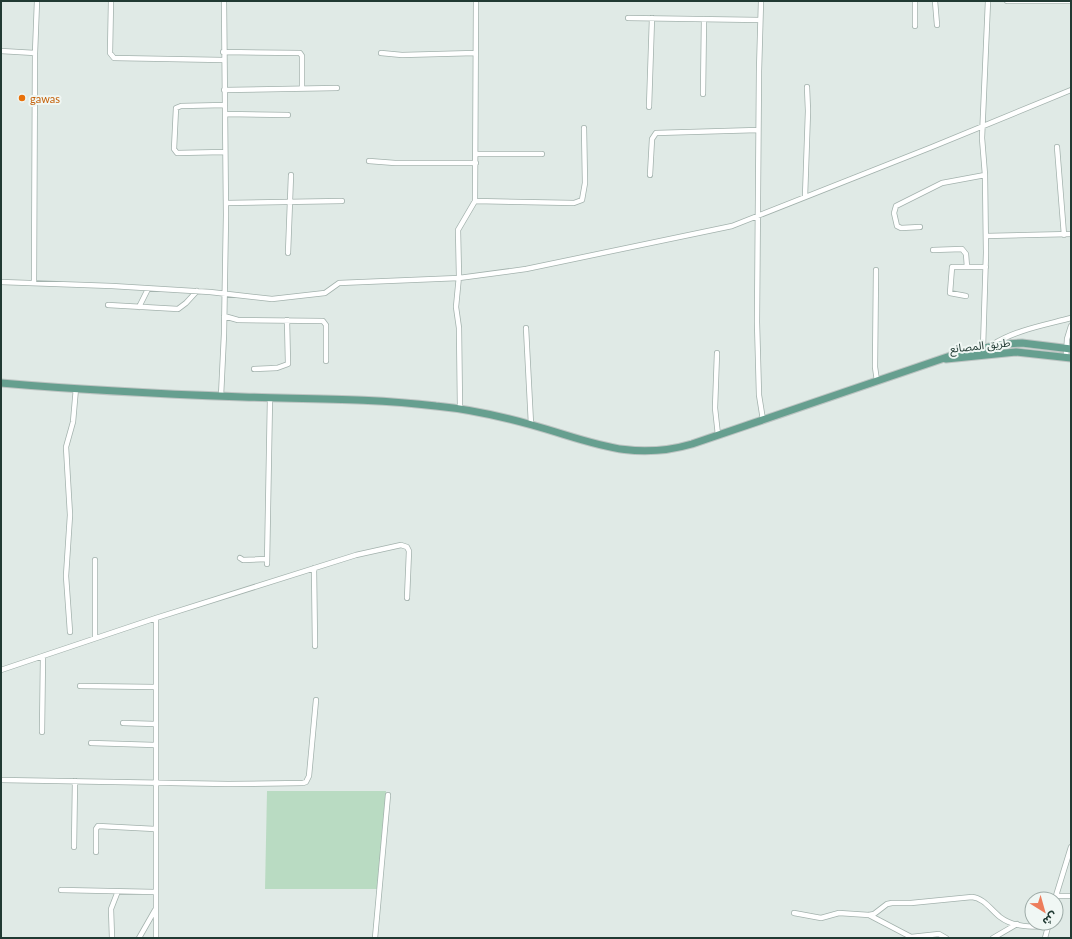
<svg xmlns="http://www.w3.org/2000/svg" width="1072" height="939" font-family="Lato,'Noto Sans Arabic',sans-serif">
  <rect width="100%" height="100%" fill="#e0eae6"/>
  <path fill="#b9dbc2" d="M267,791h119l-7,98h-114z"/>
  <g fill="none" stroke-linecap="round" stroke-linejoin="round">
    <g stroke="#a3b2ad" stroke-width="6">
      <path id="street" d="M111,1l-1,52 4,5 109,2
        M761,1l-2,70 -2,251 2,73 4,25
        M935,1l2,24
        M1007,1h64
        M628,18l132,2
        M915,26v-25
        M1,51l34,2
        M223,52l77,1 2,3v32
        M381,53l21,2 73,-2
        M224,90l113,-2
        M703,94l1,-75
        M649,107l3,-89
        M225,114l63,1
        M1057,147l7,88
        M224,152l-47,1 -3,-4 2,-41 5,-2 44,-1
        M476,154h66
        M369,161l26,2h81
        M650,175l2,-36 4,-6 102,-3
        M805,197l3,-86 -1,-24
        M475,201l99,2 8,-3 3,-17 -1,-55
        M226,203l116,-2
        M920,227l-19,1 -4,-2 -3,-13 2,-7 46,-23 43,-8
        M986,236l85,-2
        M933,250l29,-1 4,5 1,13h19
        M288,253l3,-78
        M876,270l-1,97 2,14
        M1,282l111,4 98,6 62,7 53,-6 14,-10 120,-5 67,-9 206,-43 200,-79 139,-57
        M34,283l1,-230 2,-52
        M966,296l-16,-3 2,-26h15
        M108,305l70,4 8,-6 11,-12
        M139,307l9,-18
        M224,316l14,4 85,1 3,4v36
        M526,328l5,96
        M992,345c23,-15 53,-20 79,-27
        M983,348l3,-95 -1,-78 -3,-37 6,-137
        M717,353l-2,55 3,27
        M1066,357l1,-18 4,-13
        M254,369l23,-1 11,-4 -1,-44
        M221,396l3,-62 2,-119 -2,-214
        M460,408l-1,-80 -3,-21 3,-31 -1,-46 17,-29 1,-200
        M240,558l3,2 24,-1
        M95,560v78
        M267,564l3,-166
        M314,568l1,78
        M70,632l-4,-56 4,-61 -4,-68 7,-25 3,-34
        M1,670l155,-52 200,-63 45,-10 6,2 2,4 -2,47
        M80,686l75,1
        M123,723l32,1
        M42,732l1,-76
        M91,743l64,2
        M1,780l227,4 75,-1 3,-1 3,-6 7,-76
        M74,847l1,-66
        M96,852v-23l2,-3 57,3
        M61,890l94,2
        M1056,896h15
        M1055,899l16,-52
        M794,913l27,5 18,-5 30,2 5,-1 13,-10 5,-1h19l61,-6c12,1 19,13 28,20 13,10 33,11 49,8
        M869,915l42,22 28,-3 7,4
        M112,938l-1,-29 7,-18
        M139,938l16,-28
        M156,938v-320
        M375,938l13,-143
        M993,938l24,-14
        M1045,938l4,-15"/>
    </g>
    <g stroke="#bcc4c2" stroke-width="9">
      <path id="primary" d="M946,359l70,-7 55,6
        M1,383c80,7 161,11 242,14 64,2 128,1 193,9 32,3 64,10 96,19 58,16 98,37 160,19l267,-91 46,-9 17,-1 49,6"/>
    </g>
    <use href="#street" stroke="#fff" stroke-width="4.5"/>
    <use href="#primary" stroke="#669f8f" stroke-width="7"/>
  </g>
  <circle fill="#e8710a" stroke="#f0f7f4" stroke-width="1.5" cx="22" cy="98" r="4"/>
  <g text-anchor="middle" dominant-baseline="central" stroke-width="4" stroke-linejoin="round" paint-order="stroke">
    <g font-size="11" fill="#c56008" stroke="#f0f7f4" text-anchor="start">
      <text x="30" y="98">gawas</text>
    </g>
    <g font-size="11" fill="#213a33" stroke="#f0f7f4">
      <text transform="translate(980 345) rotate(-6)">طريق المصانع</text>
    </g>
  </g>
  <rect width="1072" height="939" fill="none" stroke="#213a33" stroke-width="4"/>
  <g transform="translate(1044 911) rotate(143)"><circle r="19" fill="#f0f7f4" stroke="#9daba7"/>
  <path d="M0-3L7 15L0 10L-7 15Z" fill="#ed7d5b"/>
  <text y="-6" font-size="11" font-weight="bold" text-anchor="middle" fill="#213a33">ش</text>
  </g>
</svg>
